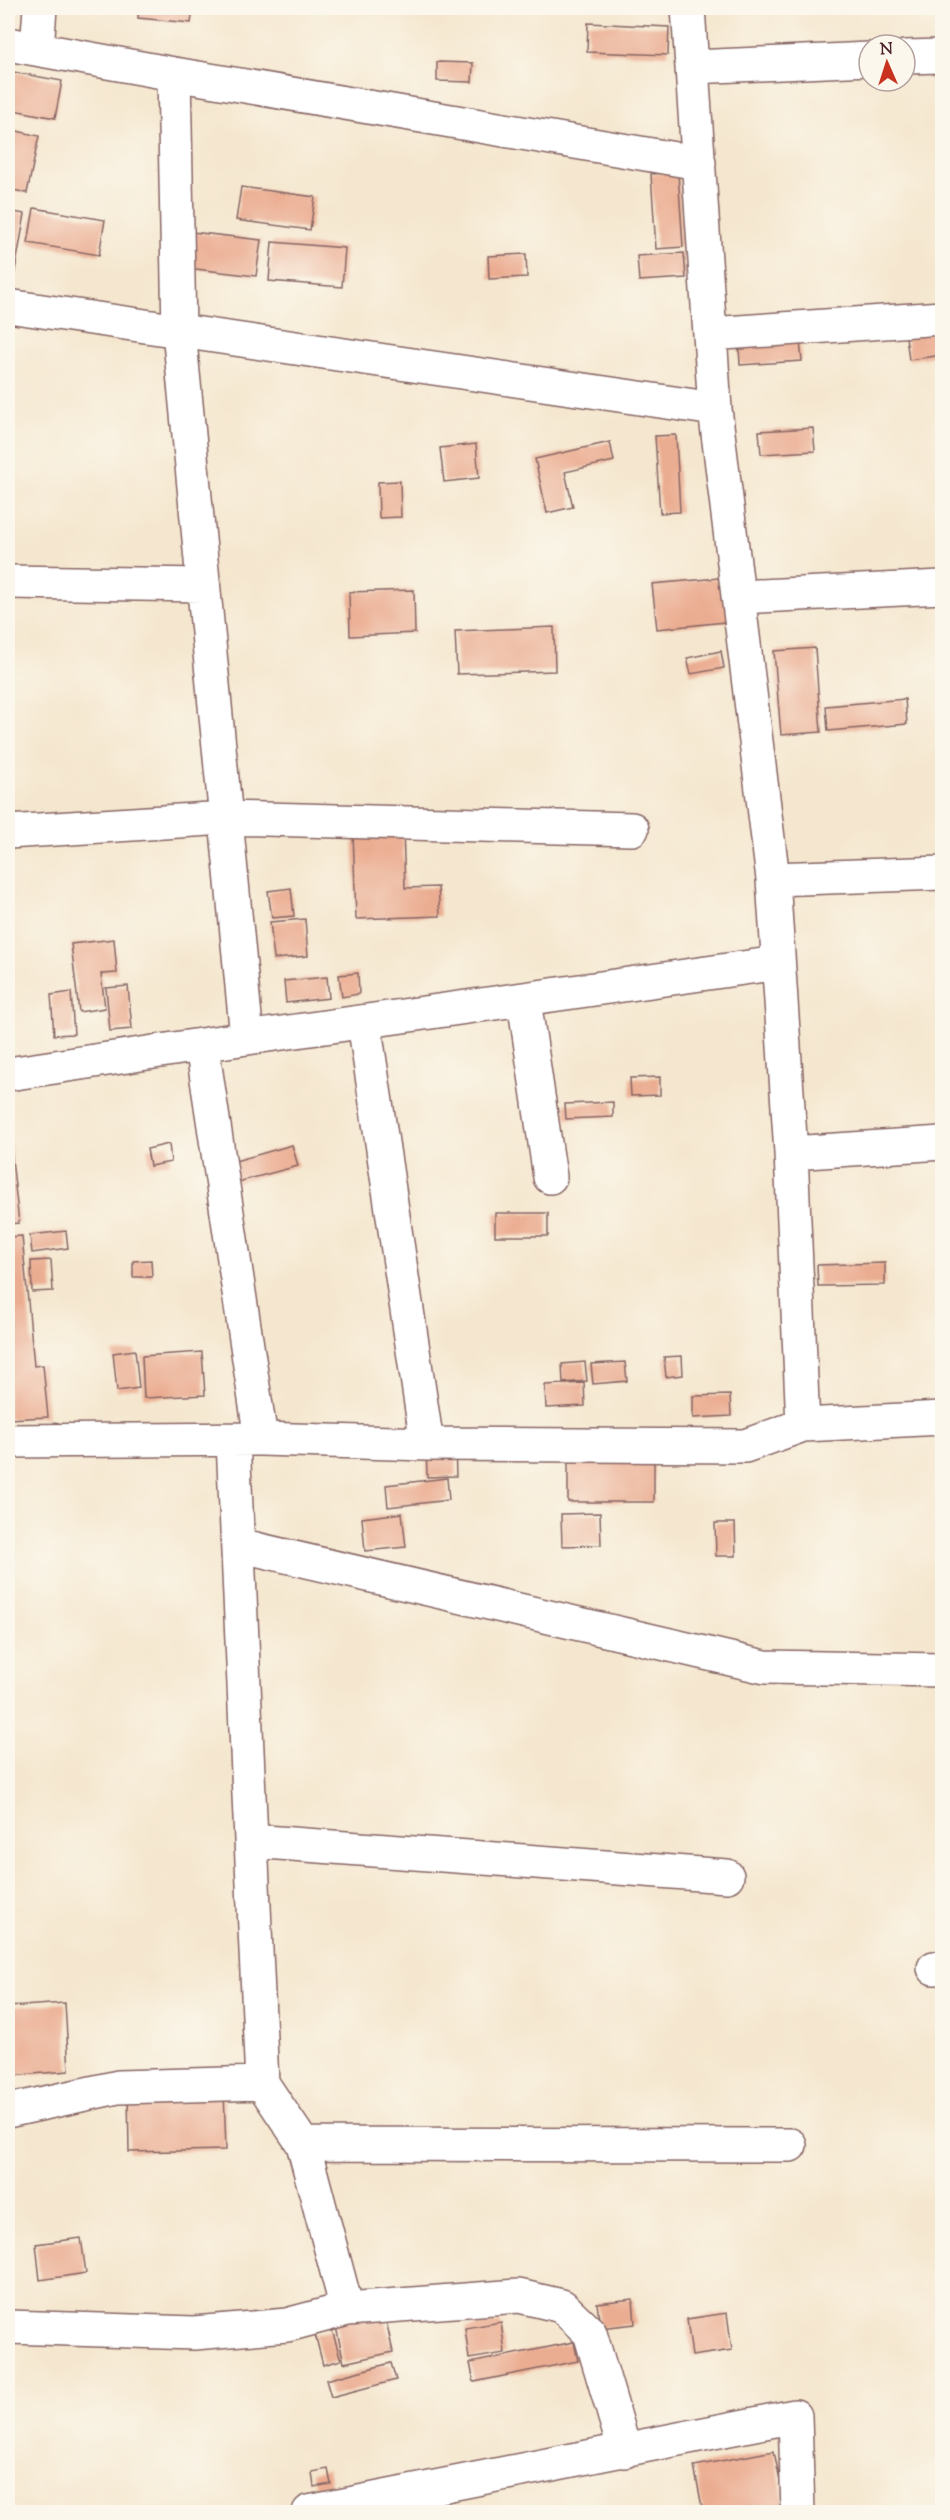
<svg xmlns="http://www.w3.org/2000/svg" width="950" height="2520" font-family="'Sorts Mill Goudy',serif">
  <rect width="100%" height="100%" fill="#fbf7ec"/>
  <filter id="ink" filterUnits="userSpaceOnUse"><feTurbulence type="fractalNoise" baseFrequency=".0167" numOctaves="2"/><feDisplacementMap in="SourceGraphic" scale="12" xChannelSelector="R" yChannelSelector="G"/><feConvolveMatrix kernelMatrix="1 2 1 2 8 2 1 2 1" color-interpolation-filters="sRGB"/></filter>
  <filter id="wash" filterUnits="userSpaceOnUse"><feTurbulence type="fractalNoise" baseFrequency=".008" numOctaves="4" result="noise"/><feDisplacementMap in="SourceGraphic" scale="24" xChannelSelector="R" yChannelSelector="G"/><feGaussianBlur stdDeviation="1.35" result="paint"/><feColorMatrix in="noise" values="0 0 0 0 0 0 0 0 0 0 0 0 0 0 0 0 0 1.4 0 .05"/><feComposite in="paint" operator="in"/></filter>
  <g filter="url(#wash)">
    <rect width="100%" height="100%" fill="#f5e7cf"/>
    <g id="blocks">
      <path fill="#ebad92" d="M139,8h54l-2,15 -53,-5z
        M338,8h56v6l-56,-4z
        M588,23l81,4 -1,28 -81,-3z
        M437,62l36,1 -1,19 -35,-1z
        M8,71l54,10 -7,37 -47,-9z
        M8,129l31,7 -12,57 -19,-4z
        M678,172l5,75 -27,2 -5,-75z
        M241,187l74,10 -5,33 -74,-10z
        M34,208l71,12 -6,35 -71,-12z
        M8,211l17,3 -12,68 -5,-1z
        M183,231l78,9 -5,36 -78,-9z
        M272,242l73,6 -3,39 -73,-6z
        M684,253l2,25 -47,3 -2,-25z
        M526,254l1,23 -38,2 -1,-23z
        M942,332v23l-33,5 -3,-23z
        M800,341l2,20 -62,4 -1,-19z
        M813,428l2,23 -54,3 -2,-23z
        M676,435l4,77 -20,1 -5,-77z
        M610,442l4,19 -49,11 8,35 -26,6 -12,-54z
        M476,444l3,34 -35,4 -4,-34z
        M400,481l1,36 -22,1 -1,-36z
        M730,577l5,44 -78,8 -5,-45z
        M414,590l1,43 -65,3 -1,-44z
        M554,627l1,44 -98,3 -2,-43z
        M815,648l6,84 -40,3 -7,-84z
        M721,651l3,17 -33,6 -4,-16z
        M905,699l2,25 -79,7 -2,-25z
        M403,829l2,59 33,-1 2,29 -84,3 -3,-88z
        M291,888l3,28 -22,2 -4,-27z
        M305,919l3,37 -34,3 -4,-37z
        M114,939l3,34 -16,1 4,34 -26,4 -8,-68z
        M358,973l1,21 -17,3 -3,-22z
        M327,977l2,21 -43,5 -2,-22z
        M128,986l4,43 -22,2 -4,-43z
        M71,992l3,42 -20,1 -3,-40z
        M660,1077v18l-29,1 -1,-18z
        M613,1102v15l-47,2 -1,-15z
        M8,1122l11,101 -11,1z
        M169,1144l2,18 -21,4 -3,-17z
        M292,1145l6,21 -64,17 -6,-20z
        M495,1213h53v23h-53z
        M66,1231l2,17 -36,5 -2,-18z
        M22,1236l12,130 9,-1 5,52 -40,2v-182z
        M51,1260l2,31 -21,1 -1,-31z
        M151,1260l1,17h-19v-16z
        M885,1263v22l-67,1 -1,-21z
        M135,1350l4,38 -22,3 -4,-38z
        M202,1352l3,43 -61,3 -2,-42z
        M682,1356l1,19 -17,2 -2,-20z
        M585,1362l2,19 -24,2 -1,-19z
        M625,1362l2,19 -34,3 -2,-20z
        M584,1383l1,23 -39,2 -1,-23z
        M730,1395l1,21 -38,2v-22z
        M455,1445l1,31 -29,1 -1,-31z
        M568,1455l86,1v46h-86z
        M447,1478l2,22 -61,7 -2,-22z
        M402,1513l4,34 -41,4 -3,-33z
        M600,1513l1,32 -39,1 -1,-32z
        M715,1523h20l1,33h-20z
        M65,2003l4,68 -61,5v-69z
        M224,2091l2,59 -97,2 -1,-59z
        M81,2238l5,35 -46,7 -4,-36z
        M633,2299l2,25 -35,4 -3,-25z
        M384,2311l9,41 -49,11 -9,-41z
        M727,2313l5,37 -40,6 -5,-37z
        M501,2322l4,31 -36,6 -4,-31z
        M332,2330l9,30 -18,5 -8,-31z
        M574,2342l4,19 -104,21 -4,-19z
        M391,2363l5,17 -65,17 -5,-17z
        M774,2451l12,61h-83l-9,-46z
        M328,2469l3,15 -17,3 -2,-15z"/>
    </g>
  </g>
  <g filter="url(#ink)">
    <use href="#blocks" fill-opacity="0" stroke="#866564" stroke-width="1.5"/>
    <g fill="none" stroke-linecap="round" stroke-linejoin="round">
      <g stroke="#866564" stroke-width="36">
        <path id="street" d="M688,8l27,401 58,470 18,274 12,272
          M8,44l166,30 525,89
          M37,49l3,-41
          M905,57l37,-1
          M692,67l177,-8
          M174,74l5,257 68,707
          M8,306l707,103
          M710,334l232,-16
          M8,582l195,3
          M738,597l204,-10
          M8,832l217,-14 407,11
          M773,879l169,-6
          M524,1000l26,177
          M364,1022l63,422
          M202,1046l59,393
          M8,1074l239,-36 531,-75
          M791,1153l151,-10
          M8,1441l253,-2 166,5 318,2 58,-21 139,-7
          M233,1441l29,642
          M238,1545l527,122 177,3
          M251,1841l476,35
          M934,1968h8
          M8,2111l110,-24 144,-4 41,61 44,165
          M303,2144l487,1
          M8,2327l186,6 93,-8 60,-16 172,-13 43,10 28,27 35,118
          M309,2512l486,-96 3,96"/>
      </g>
      <use href="#street" stroke="#fff" stroke-width="33"/>
    </g>
  </g>
  <rect width="950" height="2520" fill="none" stroke="#fbf7ec" stroke-width="30"/>
  <g transform="translate(887 63) rotate(357)"><circle r="28" fill="#fbf7ec" stroke="#b4a19f" stroke-width="1.5"/>
  <path d="M0-4.5L10 22L0 15L-10 22Z" fill="#c8321e"/>
  <text y="-9" font-size="16" font-weight="bold" text-anchor="middle" fill="#4a1f2b">N</text>
  </g>
</svg>
